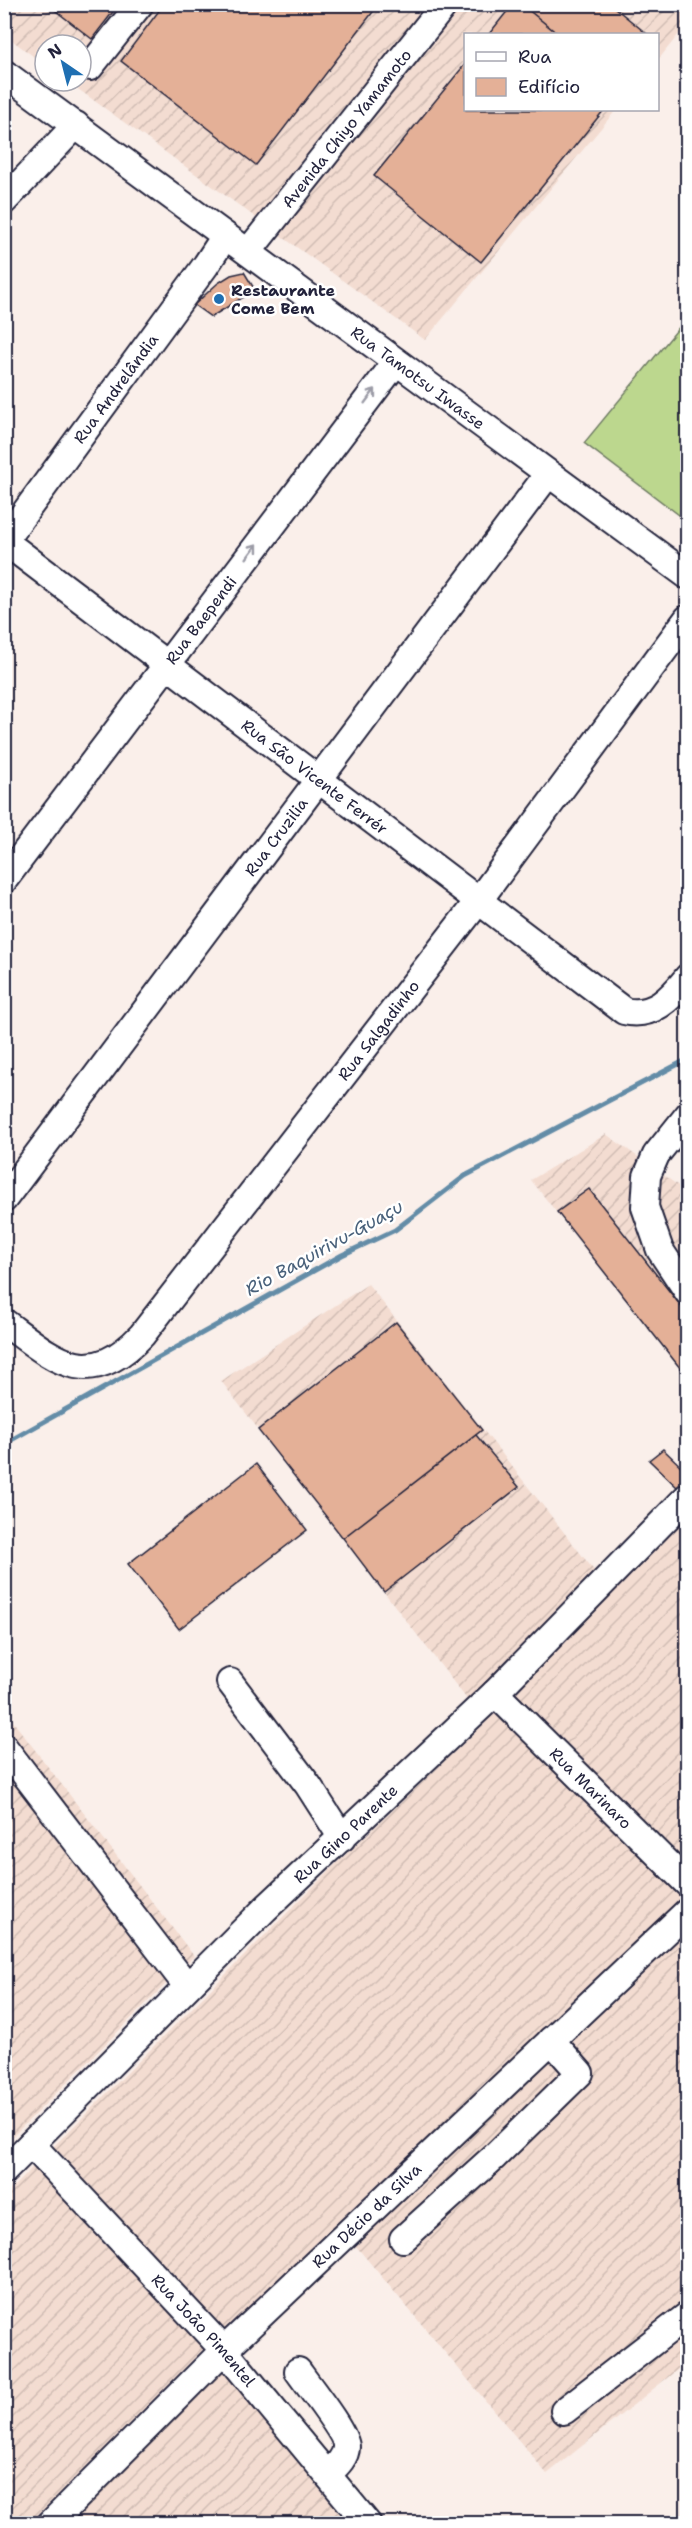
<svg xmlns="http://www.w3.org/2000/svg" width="692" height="2528" font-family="'Shantell Sans',sans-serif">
  <defs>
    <pattern id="industrial-furrows" width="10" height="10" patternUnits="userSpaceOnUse" patternTransform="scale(1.5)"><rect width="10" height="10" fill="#f3dcd1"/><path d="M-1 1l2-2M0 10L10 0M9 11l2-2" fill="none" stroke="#d0bcb4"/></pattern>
  </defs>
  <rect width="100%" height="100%" fill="#faefea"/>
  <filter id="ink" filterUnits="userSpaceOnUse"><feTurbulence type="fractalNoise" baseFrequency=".0167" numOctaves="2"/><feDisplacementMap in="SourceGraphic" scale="12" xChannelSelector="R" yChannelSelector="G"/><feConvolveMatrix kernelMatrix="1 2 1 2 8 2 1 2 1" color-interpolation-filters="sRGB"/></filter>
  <g filter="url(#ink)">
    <path fill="url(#industrial-furrows)" d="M5,4l683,1 -1,19 -29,36v-26h-192v76h150l-191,230 -358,-259h14v-36h-36v20l-40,-30z
      M606,1134l81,58v186l-156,-198z
      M368,1284l228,289 -127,129 -248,-321z
      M687,1511l1,366 -12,12 12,15 -1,458 -140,112 -197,-235 -128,127 127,157 -344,1v-329l335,-335 147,-139z
      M5,1711l189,245 -189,188z"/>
    <path fill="#bcd78e" stroke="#6f7c64" stroke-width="1.5" d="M686,319l2,1 -1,201 -103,-78z"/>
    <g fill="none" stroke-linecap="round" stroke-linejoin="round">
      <path stroke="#638ca7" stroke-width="5" d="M4,1444l338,-189 53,-25 70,-54 223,-117"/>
    </g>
    <path fill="#e4b097" stroke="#22223b" stroke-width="1.5" d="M47,4h72l-27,35z
      M164,4h215l-123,161 -135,-104z
      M513,4h8l37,30h-69z
      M521,4h89l37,30h-89z
      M466,63v47h138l-123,152 -107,-86z
      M244,272l11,18 -44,27 -17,-12 24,-22 13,-8z
      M589,1189l99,126v63l-131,-166z
      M396,1322l86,108 -139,108 -85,-108z
      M476,1435l43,52 -135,105 -41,-54z
      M663,1449l25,24v8l-9,8 -30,-29z
      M256,1464l51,66 -128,99 -51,-65z"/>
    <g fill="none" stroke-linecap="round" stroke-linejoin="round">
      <g stroke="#22223b" stroke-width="30">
        <g id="minor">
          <path d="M90,67l50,-63"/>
          <path id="s1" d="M4,73l684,503"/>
          <path d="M4,201l72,-76"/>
          <path id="s2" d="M248,252l197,-248"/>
          <path id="s3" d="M4,541l620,470c29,7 47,-13 64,-34"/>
          <path id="s4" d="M4,541l202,-276 19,-29"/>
          <path id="s5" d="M4,880l392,-518"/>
          <path d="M688,1115l-32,40 -9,21 -2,31 15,43 28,42"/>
          <path id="s6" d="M4,1199l544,-725"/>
          <path id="s7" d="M4,1322c51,38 84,70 138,13l337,-435 209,-282"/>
          <path d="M230,1682l78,103 34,53"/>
          <path id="s8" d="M495,1693l193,191"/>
          <path d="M4,1747l183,239"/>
          <path id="s9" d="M31,2144l193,206 144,174"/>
          <path id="s10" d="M4,2171l261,-262 230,-216 193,-197"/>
          <path d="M403,2239l92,-83 85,-83 -29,-33"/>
          <path d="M298,2371c9,13 49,63 48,76 0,11 -11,20 -18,27"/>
          <path d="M564,2411l124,-96"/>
          <path id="s11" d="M50,2524l174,-174 464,-439"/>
        </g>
      </g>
      <use href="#minor" stroke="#fff" stroke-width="26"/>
    </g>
    <defs><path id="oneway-shaft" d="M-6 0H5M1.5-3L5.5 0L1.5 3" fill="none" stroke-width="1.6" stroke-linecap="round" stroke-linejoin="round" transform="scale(1.5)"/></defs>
    <g stroke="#9c9ca7">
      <use href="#oneway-shaft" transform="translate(370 396) rotate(-53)"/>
      <use href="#oneway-shaft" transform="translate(252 551) rotate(-53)"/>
    </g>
  </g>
  <circle fill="#1f6fb2" stroke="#fff" stroke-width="2" cx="219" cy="299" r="6"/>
  <g text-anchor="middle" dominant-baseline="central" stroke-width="5" stroke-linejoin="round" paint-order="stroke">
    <g font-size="16" fill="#22223b" stroke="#fff">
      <text stroke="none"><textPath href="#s2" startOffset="158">Avenida Chiyo Yamamoto</textPath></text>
      <text stroke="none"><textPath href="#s1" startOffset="514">Rua Tamotsu Iwasse</textPath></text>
      <text stroke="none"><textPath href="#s4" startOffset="189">Rua Andrelândia</textPath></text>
      <text stroke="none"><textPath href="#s5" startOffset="326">Rua Baependi</textPath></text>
      <text stroke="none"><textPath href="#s3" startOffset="390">Rua São Vicente Ferrér</textPath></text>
      <text stroke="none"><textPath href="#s6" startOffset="453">Rua Cruzilia</textPath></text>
      <text stroke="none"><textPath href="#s7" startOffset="546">Rua Salgadinho</textPath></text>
      <text stroke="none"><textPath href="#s8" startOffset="135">Rua Marinaro</textPath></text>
      <text stroke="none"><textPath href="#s10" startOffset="480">Rua Gino Parente</textPath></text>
      <text stroke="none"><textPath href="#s11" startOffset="442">Rua Décio da Silva</textPath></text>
      <text stroke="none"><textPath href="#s9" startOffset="254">Rua João Pimentel</textPath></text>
    </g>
    <g font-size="16" font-weight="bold" fill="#22223b" stroke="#fff" text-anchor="start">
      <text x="231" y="290">Restaurante<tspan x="231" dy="18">Come Bem</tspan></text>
    </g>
    <g font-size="18" font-style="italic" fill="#48607a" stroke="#fff">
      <text transform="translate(324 1248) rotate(-29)">Rio Baquirivu-Guaçu</text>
    </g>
  </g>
  <rect width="692" height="2528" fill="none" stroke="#fff" stroke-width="24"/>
  <rect x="12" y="12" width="668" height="2504" fill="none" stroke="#22223b" stroke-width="2" filter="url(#ink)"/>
  <rect x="464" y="33" width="195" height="78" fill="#ffffff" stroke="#a7a7b1" stroke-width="1.5"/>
  <rect x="476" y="52" width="30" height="9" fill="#ffffff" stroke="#a7a7b1" stroke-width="1.5"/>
  <text x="518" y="63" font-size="18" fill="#22223b">Rua</text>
  <rect x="476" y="78" width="30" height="18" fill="#e4b097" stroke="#a7a7b1" stroke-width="1.5"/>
  <text x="518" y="93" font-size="18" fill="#22223b">Edifício</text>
  <g transform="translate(63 63) rotate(325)"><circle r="28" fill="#ffffff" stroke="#a7a7b1" stroke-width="1.5"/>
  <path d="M0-4.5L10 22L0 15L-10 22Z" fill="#1f6fb2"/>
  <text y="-9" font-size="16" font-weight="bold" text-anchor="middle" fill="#22223b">N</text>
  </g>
</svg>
